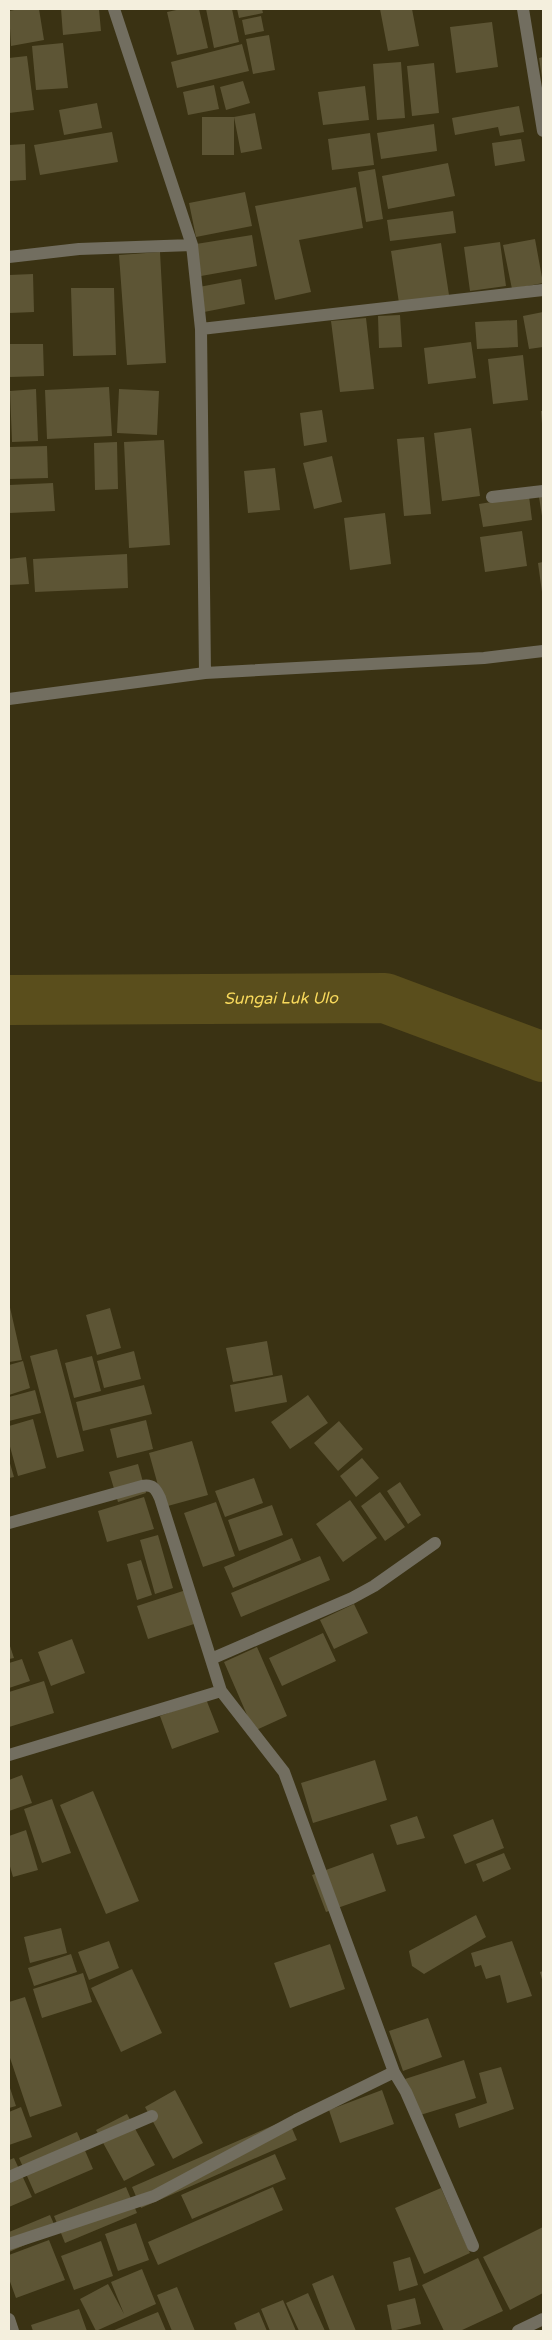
<svg xmlns="http://www.w3.org/2000/svg" width="552" height="2340" font-family="'Varela Round',sans-serif">
  <rect width="100%" height="100%" fill="#3a3213"/>
  <g fill="none" stroke-linecap="round" stroke-linejoin="round">
    <path stroke="#5a4e1c" stroke-width="50" id="s1" d="M9,1000l376,-2 158,59"/>
  </g>
  <path fill="#5d5535" d="M19,9h20l5,31 -33,6 -2,-35z
    M61,9h38l2,22 -38,4z
    M181,9h18l9,39 -31,7 -10,-43z
    M206,9h26l7,33 -25,6z
    M237,9h25l1,4 -24,5z
    M380,9h32l7,37 -31,5z
    M261,16l3,15 -19,4 -3,-15z
    M492,22l6,45 -42,6 -6,-46z
    M269,35l6,35 -22,4 -7,-35z
    M63,43l5,45 -32,2 -4,-44z
    M242,44l7,27 -72,17 -6,-26z
    M27,56l7,54 -25,3v-55z
    M543,57v21h-1l-3,-20z
    M401,62l4,56 -28,2 -4,-56z
    M434,63l5,50 -27,3 -5,-50z
    M243,81l7,22 -24,7 -6,-23z
    M214,85l5,24 -31,6 -5,-23z
    M365,86l4,34 -46,5 -5,-33z
    M97,103l5,25 -38,7 -5,-25z
    M519,106l5,26 -24,4 -2,-9 -43,8 -3,-17z
    M255,113l7,36 -21,4 -7,-36v38h-32v-38h32z
    M434,124l3,27 -56,8 -4,-26z
    M112,132l6,30 -78,13 -6,-30z
    M370,133l4,32 -42,5 -4,-31z
    M521,139l4,22 -30,5 -3,-23z
    M25,144l1,36 -17,1v-36z
    M448,163l7,33 -67,13 -6,-33z
    M375,169l8,50 -17,3 -8,-50z
    M356,187l7,41 -64,12 12,52 -36,8 -20,-94z
    M245,192l7,34 -56,11 -7,-34z
    M453,211l3,22 -66,8 -3,-21z
    M252,235l5,31 -56,10 -5,-32z
    M535,239l8,44 -31,6 -9,-44z
    M500,242l6,44 -36,5 -6,-44z
    M441,243l8,52 -50,8 -8,-52z
    M160,252l6,111 -39,2 -8,-110z
    M33,274l1,38 -25,1v-38z
    M241,279l4,25 -41,8 -5,-25z
    M71,288h43l2,67 -43,1z
    M543,312v35l-14,2 -6,-33z
    M400,315l2,32 -23,1 -1,-32z
    M366,318l8,71 -34,3 -9,-71z
    M517,320l1,27 -41,2 -2,-27z
    M471,342l5,36 -48,6 -4,-36z
    M9,344h34l1,32 -35,1z
    M523,355l5,45 -35,4 -5,-45z
    M109,387l3,49 -65,3 -2,-49z
    M36,389l2,52 -26,1 -2,-51z
    M119,389l40,2 -2,44 -40,-2z
    M322,410l5,32 -23,4 -4,-33z
    M541,411h2v13h-1z
    M471,428l9,68 -38,5 -8,-68z
    M424,437l7,77 -27,2 -7,-77z
    M164,440l6,105 -41,3 -5,-106z
    M117,442l1,47 -23,1 -1,-47z
    M47,446l1,32 -39,1v-32z
    M332,456l10,46 -28,7 -11,-46z
    M275,468l5,42 -32,3 -4,-42z
    M53,483l2,28 -46,2v-28z
    M529,496l3,24 -49,7 -4,-23z
    M543,496v20h-1l-3,-19z
    M385,513l6,51 -41,6 -6,-52z
    M522,531l5,35 -42,6 -5,-35z
    M127,554l1,34 -93,4 -2,-33z
    M26,557l3,27 -20,1v-26z
    M543,562v30h-1l-4,-29z
    M9,1303l13,57 -13,2z
    M110,1308l11,40 -24,7 -11,-40z
    M267,1341l6,34 -40,7 -7,-34z
    M57,1349l27,102 -27,7 -27,-102z
    M134,1351l7,28 -37,9 -7,-27z
    M92,1356l9,35 -27,7 -9,-35z
    M23,1361l7,27 -21,7v-30z
    M282,1375l5,27 -52,10 -5,-27z
    M144,1385l8,29 -69,17 -7,-29z
    M35,1390l6,23 -32,8v-24z
    M308,1395l20,28 -38,26 -19,-27z
    M33,1419l13,49 -28,8 -9,-33v-17z
    M146,1420l7,29 -36,9 -7,-29z
    M339,1421l24,28 -25,22 -24,-28z
    M192,1441l16,54 -44,12 -15,-54z
    M362,1458l17,20 -23,19 -16,-21z
    M9,1460l5,17 -5,1z
    M138,1464l8,29 -28,9 -9,-30z
    M254,1478l9,25 -38,14 -10,-26z
    M400,1482l21,33 -13,9 -21,-33z
    M380,1492l25,35 -20,14 -24,-35z
    M144,1497l10,32 -47,13 -9,-31z
    M350,1500l27,38 -34,24 -27,-38z
    M216,1502l19,54 -32,11 -19,-54z
    M272,1505l11,30 -44,16 -11,-31z
    M158,1535l15,53 -18,6 -15,-54z
    M292,1538l9,22 -68,28 -9,-21z
    M320,1556l10,24 -89,37 -10,-24z
    M141,1560l11,35 -15,5 -10,-36z
    M186,1590l11,33 -49,16 -11,-33z
    M354,1604l14,29 -34,16 -14,-29z
    M323,1633l13,28 -54,25 -13,-28z
    M72,1639l13,34 -34,13 -13,-34z
    M9,1643l5,15 -5,1z
    M257,1647l30,69 -33,15 -30,-69z
    M22,1659l8,22 -21,7v-25z
    M44,1681l10,32 -45,14v-35z
    M206,1699l13,33 -47,17 -12,-33z
    M375,1760l12,40 -74,23 -12,-40z
    M22,1775l10,28 -23,8v-31z
    M93,1791l46,110 -33,13 -46,-109z
    M52,1799l19,54 -29,10 -18,-54z
    M417,1816l8,22 -28,7 -7,-20z
    M493,1819l11,29 -39,16 -12,-29z
    M26,1830l12,40 -25,7 -4,-14v-27z
    M373,1853l13,38 -60,21 -14,-37z
    M504,1853l7,16 -28,13 -7,-18z
    M476,1915l10,22 -62,37 -12,-8 -3,-15z
    M61,1928l6,25 -37,10 -6,-26z
    M109,1941l10,27 -30,12 -11,-28z
    M512,1941l20,55 -25,7 -7,-28 -14,4 -5,-14 -6,2 -4,-14z
    M330,1944l15,45 -55,19 -16,-45z
    M71,1954l6,18 -43,14 -6,-18z
    M132,1969l30,64 -41,19 -30,-64z
    M543,1971v12l-3,-11z
    M83,1973l9,29 -50,16 -9,-29z
    M25,1997l37,109 -32,11 -21,-62v-53z
    M428,2018l14,39 -39,14 -14,-40z
    M464,2060l12,38 -59,18 -12,-37z
    M501,2067l13,42 -55,19 -4,-14 32,-11 -8,-30z
    M9,2085l7,21 -7,2z
    M175,2090l28,53 -30,16 -28,-52z
    M382,2090l12,34 -54,19 -11,-33z
    M21,2107l11,30 -23,8v-33z
    M127,2114l28,51 -31,16 -28,-51z
    M288,2119l9,21 -156,68 -9,-21z
    M77,2132l16,37 -58,25 -16,-36z
    M275,2154l11,25 -94,40 -11,-24z
    M14,2158l18,39 -23,10v-47z
    M126,2187l11,26 -72,30 -11,-27z
    M273,2187l10,23 -125,55 -10,-23z
    M441,2188l29,65 -46,21 -29,-66z
    M50,2215l7,16 -48,21v-20z
    M136,2223l13,37 -31,11 -13,-37z
    M543,2227v66l-33,17 -27,-53z
    M49,2240l16,40 -49,18 -7,-19v-24z
    M101,2241l12,35 -39,14 -13,-34z
    M410,2257l8,28 -19,6 -6,-29z
    M478,2258l25,53 -43,20h-16l-22,-46z
    M142,2269l14,35 -60,27 -16,-32 28,-15 16,30 -13,-32z
    M333,2275l23,56h-26l-18,-47z
    M177,2287l18,44h-23l-15,-36z
    M308,2293l17,38h-26l-13,-28z
    M415,2298l6,26 -29,7 -5,-26z
    M283,2300l13,31h-26l-9,-22z
    M79,2309l8,22h-54l-2,-6z
    M158,2312l8,19h-54z
    M259,2312l8,19h-30l-3,-8z"/>
  <g fill="none" stroke-linecap="round" stroke-linejoin="round">
    <path stroke="#726e60" stroke-width="12" d="M114,9l78,236 9,84 4,344
      M523,9l20,122
      M9,257l70,-8 113,-4
      M201,329l342,-39
      M492,497l51,-6
      M9,699l196,-26 279,-15 59,-7
      M9,1523l133,-37c11,-2 14,3 18,12l61,193 63,81 110,300
      M211,1659l141,-61 22,-12 61,-43
      M9,1755l212,-64
      M9,2177l143,-61
      M9,2244l145,-48 142,-76 98,-48 12,20 67,154
      M9,2319l4,12
      M518,2331l25,-12"/>
  </g>
  <g text-anchor="middle" dominant-baseline="central" stroke-width="5" stroke-linejoin="round" paint-order="stroke">
    <g font-size="16" font-style="italic" fill="#f8d95c" stroke="#302808">
      <text stroke="none"><textPath href="#s1" startOffset="272">Sungai Luk Ulo</textPath></text>
    </g>
  </g>
  <rect width="552" height="2340" fill="none" stroke="#f4efdd" stroke-width="20"/>
</svg>
